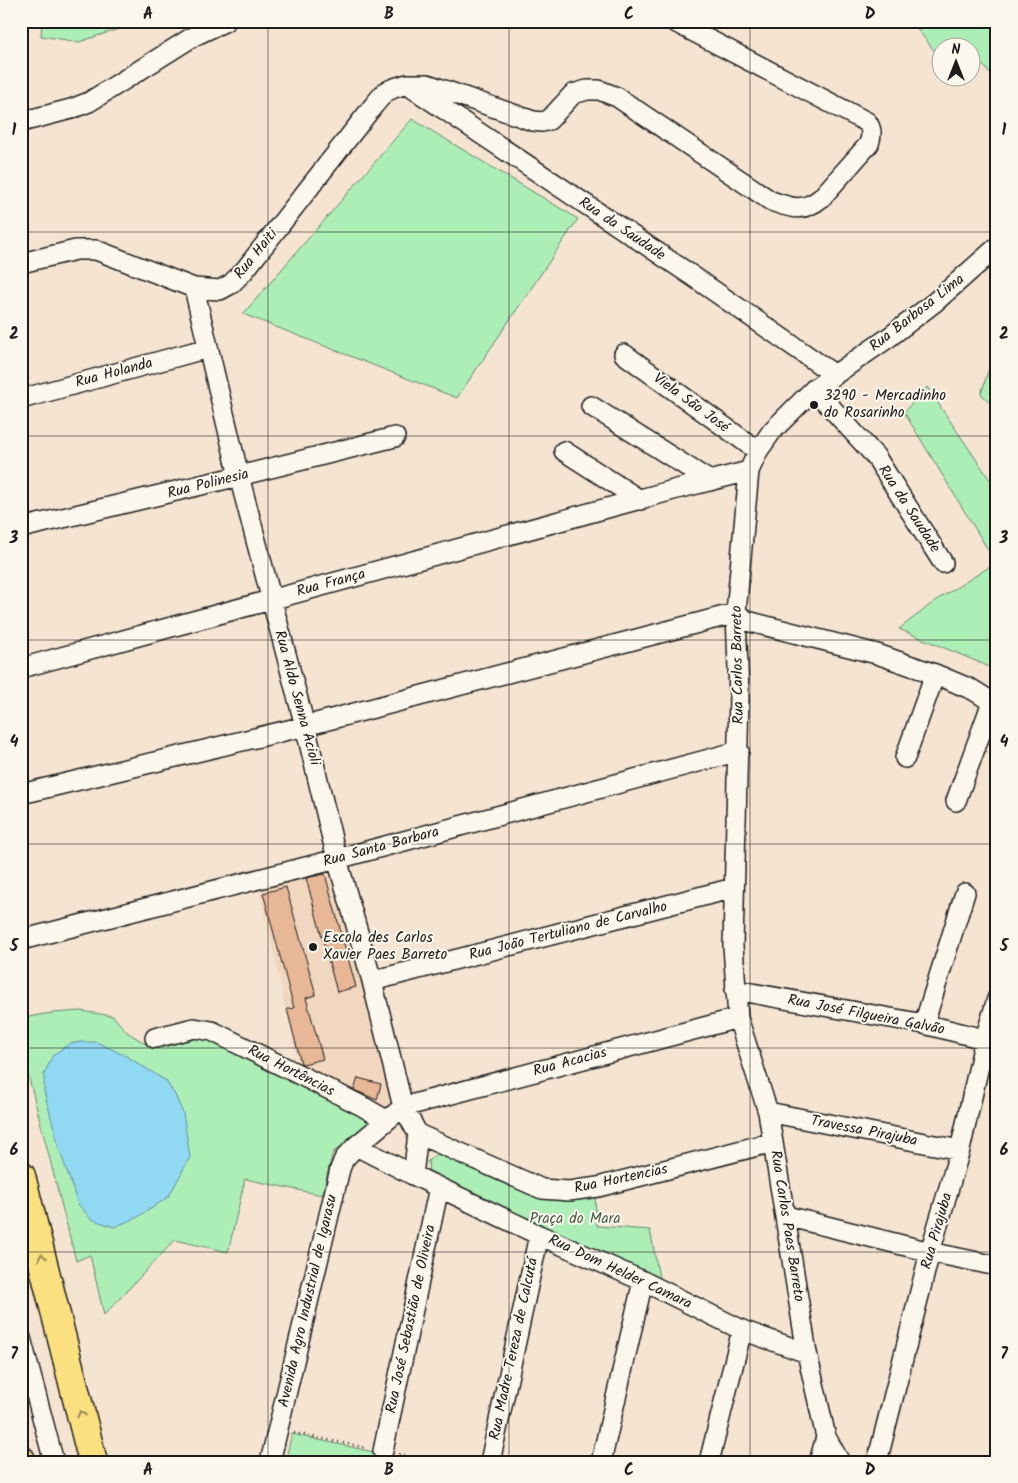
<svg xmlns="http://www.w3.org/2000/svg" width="1018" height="1483" font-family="Kalam,sans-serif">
  <rect width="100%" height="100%" fill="#f5e4d2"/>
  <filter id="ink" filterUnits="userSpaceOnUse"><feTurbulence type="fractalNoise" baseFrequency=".02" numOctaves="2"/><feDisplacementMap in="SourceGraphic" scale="10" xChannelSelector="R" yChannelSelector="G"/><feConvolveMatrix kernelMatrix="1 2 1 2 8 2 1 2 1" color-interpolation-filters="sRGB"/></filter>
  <g filter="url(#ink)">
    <path fill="#f1d6c0" d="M331,863l64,238 -18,10 -78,-44 -41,-182z"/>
    <path fill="#adeeb7" stroke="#64856a" d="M42,21h101l-64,21 -38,-6z
      M911,21h86v53l-3,3 -17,-18 -6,6 -1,-17h-30v10z
      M412,119l166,100 -121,179 -214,-84z
      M997,342v67l-16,-15z
      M927,387l70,103v182l-14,-8 -84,-35 39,-30 58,-36 -92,-151z
      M81,1011l32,5 14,16 22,14 30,-11 17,-1 176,83v10l-39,25 -11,43 -77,-16 -17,73 -53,-12 -71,75 -14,-60 -14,6 -55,-214v-29l31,-5z
      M437,1153l100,45 58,-1 2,29 53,4 10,52 -231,-109 -1,-12z
      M292,1434l127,28h-134z"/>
    <path fill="#91d9f3" stroke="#628d9d" d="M81,1042h15l9,4 23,11 38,24 9,14 8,18 7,44 -16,30 -6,10 -16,11 -16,10 -22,9 -23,-8 -13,-15 -18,-53 -16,-60v-17l9,-19 16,-11z"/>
    <path fill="#e7b797" stroke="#1c1c1c" d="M325,874l31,113 -19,5 -31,-114z
      M286,887l30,108 -10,3 17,61 -20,5 -2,-1 -14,-54 7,-1 -31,-115z
      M358,1078l23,6 -4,16 -23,-10z"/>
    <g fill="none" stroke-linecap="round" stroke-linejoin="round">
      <g stroke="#1c1c1c" stroke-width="22">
        <path id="minor" d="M408,85l283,190 144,100
          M21,122l50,-13 18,-7 105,-66 32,-15
          M21,263l55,-13h20l98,38 26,2 11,-6 13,-13 130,-166 11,-13 9,-4 13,-4h20l106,37 9,1 7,-2 24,-26 14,-4h12l18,7 154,104c20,7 32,12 50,-3l48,-54c3,-9 3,-15 -2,-22l-194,-101
          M194,288l45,188 66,250 32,133 35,122 31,126 15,27 124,55 27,2 29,-4 175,-45
          M624,354l134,97
          M814,389l62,68 67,106
          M21,399l187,-51
          M591,406l119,75
          M564,451l76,49
          M21,528l218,-52 156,-39
          M21,668l656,-179 72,-18
          M905,758l30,-84
          M21,794l284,-68 431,-113 11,8 130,33 58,20 38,16 24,15
          M956,801l36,-99
          M21,940l316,-81 402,-108
          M372,981l362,-93
          M735,990l189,34 72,18
          M924,1024l41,-131
          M155,1038l39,-10 18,3 150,75 24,14
          M768,1112l192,38
          M356,1146l57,29 126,60 104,46 99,49 65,23
          M413,1175l5,-41
          M786,1216l144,36 67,14
          M21,1338l33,124
          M383,1451l56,-264
          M270,1462l70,-293 4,-10 12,-13 47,-39 335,-89
          M490,1462l49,-227
          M601,1462l42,-181
          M709,1462l33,-132
          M819,1462l7,-25
          M840,1462l-14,-25 -19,-84 -39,-241 -30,-94 -5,-72 6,-250 -3,-83 13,-142 9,-20 14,-20 42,-42 74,-51 47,-36 62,-55
          M877,1462l53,-210 30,-102 25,-111 12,-40"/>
      </g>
      <g stroke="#1c1c1c" stroke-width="31">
        <path id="highway" d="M21,1176l72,286
          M21,1460l1,2"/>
      </g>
      <path stroke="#1c1c1c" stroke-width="2.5" stroke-dasharray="1 4" stroke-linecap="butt" d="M294,1433l73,15
        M399,1454l35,8"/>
      <use href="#minor" stroke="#fbf7ec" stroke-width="19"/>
      <use href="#highway" stroke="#fbe080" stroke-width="28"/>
    </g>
    <defs><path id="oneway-chevron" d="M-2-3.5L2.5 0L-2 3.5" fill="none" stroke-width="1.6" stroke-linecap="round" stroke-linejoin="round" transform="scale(1.25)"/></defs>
    <g stroke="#978853">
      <use href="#oneway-chevron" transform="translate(42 1257) rotate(-104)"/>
      <use href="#oneway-chevron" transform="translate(81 1414) rotate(-104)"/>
    </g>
  </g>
  <path fill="none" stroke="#1c1c1c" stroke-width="1" stroke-opacity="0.55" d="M268,21v1441M509,21v1441M750,21v1441M21,232h976M21,436h976M21,640h976M21,844h976M21,1048h976M21,1252h976"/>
  <g fill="#1c1c1c" stroke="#fbf7ec" stroke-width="2">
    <circle cx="814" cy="405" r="5"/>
    <circle cx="313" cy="947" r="5"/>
  </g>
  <g text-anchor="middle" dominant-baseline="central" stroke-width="4" stroke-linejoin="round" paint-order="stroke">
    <g font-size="15" fill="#1c1c1c" stroke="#fbf7ec">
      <text transform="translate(622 229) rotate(34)">Rua da Saudade</text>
      <text transform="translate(256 254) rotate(-51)">Rua Haiti</text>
      <text transform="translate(917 313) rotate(-38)">Rua Barbosa Lima</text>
      <text transform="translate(114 373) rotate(-15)">Rua Holanda</text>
      <text transform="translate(691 403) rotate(36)">Viela São José</text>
      <text transform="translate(208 484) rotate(-14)">Rua Polinesia</text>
      <text transform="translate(909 509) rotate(57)">Rua da Saudade</text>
      <text transform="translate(331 583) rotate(-15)">Rua França</text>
      <text transform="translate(738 665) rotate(-91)">Rua Carlos Barreto</text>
      <text transform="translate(297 698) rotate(75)">Rua Aldo Senna Acioli</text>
      <text transform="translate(381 847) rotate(-15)">Rua Santa Barbara</text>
      <text transform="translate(568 931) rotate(-14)">Rua João Tertuliano de Carvalho</text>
      <text transform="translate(866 1015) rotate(11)">Rua José Filgueira Galvão</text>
      <text transform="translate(570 1062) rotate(-15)">Rua Acacias</text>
      <text transform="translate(291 1071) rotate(27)">Rua Hortências</text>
      <text transform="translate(864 1131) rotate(11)">Travessa Pirajuba</text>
      <text transform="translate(621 1179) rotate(-12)">Rua Hortencias</text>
      <text transform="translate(787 1226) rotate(81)">Rua Carlos Paes Barreto</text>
      <text transform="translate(937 1231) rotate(-74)">Rua Pirajuba</text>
      <text transform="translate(620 1272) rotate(25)">Rua Dom Helder Camara</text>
      <text transform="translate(308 1301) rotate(-77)">Avenida Agro Industrial de Igarasu</text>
      <text transform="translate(411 1319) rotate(-78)">Rua José Sebastião de Oliveira</text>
      <text transform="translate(514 1349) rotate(-78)">Rua Madre Tereza de Calcutá</text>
    </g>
    <g font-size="15" fill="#1c1c1c" stroke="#fbf7ec" text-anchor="start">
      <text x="824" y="396">3290 - Mercadinho<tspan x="824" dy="17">do Rosarinho</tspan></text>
      <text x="323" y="938">Escola des Carlos<tspan x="323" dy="17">Xavier Paes Barreto</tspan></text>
    </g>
    <g font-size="15" fill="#485b4a" stroke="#fbf7ec">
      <text x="575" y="1219">Praça do Mara</text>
    </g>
  </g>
  <rect width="1018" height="1483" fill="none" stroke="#fbf7ec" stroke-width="55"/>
  <g transform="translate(956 62)"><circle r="24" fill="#fbf7ec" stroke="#a29f99"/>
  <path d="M0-4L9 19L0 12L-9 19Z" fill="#1c1c1c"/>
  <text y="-8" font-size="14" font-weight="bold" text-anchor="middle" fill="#1c1c1c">N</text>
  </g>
  <rect x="28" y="28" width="962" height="1428" fill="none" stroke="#1c1c1c" stroke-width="2"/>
  <g font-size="16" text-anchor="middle" font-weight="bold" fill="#1c1c1c">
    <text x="148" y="19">A</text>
    <text x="389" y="19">B</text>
    <text x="629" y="19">C</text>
    <text x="870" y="19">D</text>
    <text x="14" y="135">1</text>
    <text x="1004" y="135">1</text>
    <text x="14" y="339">2</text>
    <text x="1004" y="339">2</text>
    <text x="14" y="543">3</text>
    <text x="1004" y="543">3</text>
    <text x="14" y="747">4</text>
    <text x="1004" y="747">4</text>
    <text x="14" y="951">5</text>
    <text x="1004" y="951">5</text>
    <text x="14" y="1155">6</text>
    <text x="1004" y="1155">6</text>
    <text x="14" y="1359">7</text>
    <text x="1004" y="1359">7</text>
    <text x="148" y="1475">A</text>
    <text x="389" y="1475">B</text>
    <text x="629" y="1475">C</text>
    <text x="870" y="1475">D</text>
  </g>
</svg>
